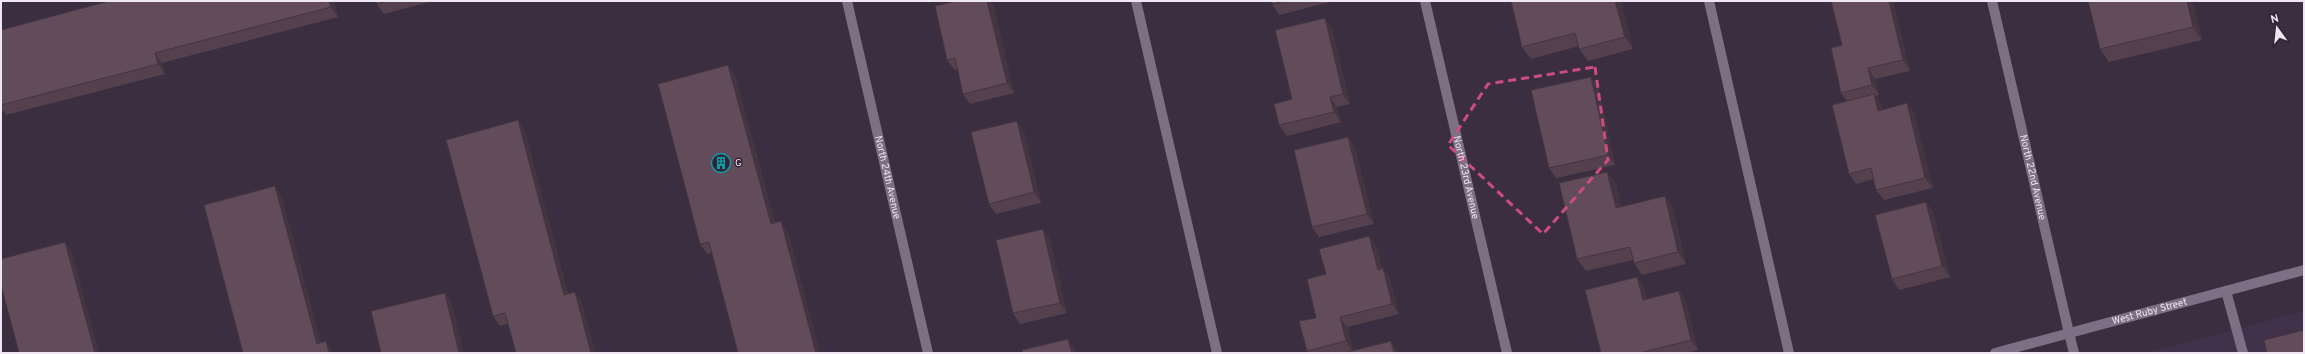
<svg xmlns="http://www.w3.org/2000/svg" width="2305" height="354" font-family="Overpass,sans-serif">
  <rect width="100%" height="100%" fill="#3a2e40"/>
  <path fill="#41314a" d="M2304,311v42h-158z"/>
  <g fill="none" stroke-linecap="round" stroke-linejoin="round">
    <path stroke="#7d6f84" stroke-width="10" d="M1136,1l81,352
      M1709,1l80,352
      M2226,291l17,62"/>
    <g stroke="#7d6f84" stroke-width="10">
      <path id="s1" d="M847,1l81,352"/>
      <path id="s2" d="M1425,1l82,352"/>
      <path id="s3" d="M1992,1l77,332"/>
      <path id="s4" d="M1995,353l309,-83"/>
    </g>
    <path stroke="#7d6f84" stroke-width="10" d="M2069,333l5,20"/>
  </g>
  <path fill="#54414d" d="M334,1l4,16 -176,46 3,11 -159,41 -5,-7v-78z
    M376,1h57l-49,13 -7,-10z
    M1271,1h58l1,1 -51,13 -7,-11z
    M1511,1h110l12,48 -45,12 -9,-12v-3l-48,13 -9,-12z
    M1831,1h62l17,70 -35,8 4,16 -4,1 6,8 1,6 25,-7 7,10 19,75 -49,12 -8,-10 -2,-11 -18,5 -7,-10 -2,-73 -6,-8 1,-48z
    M2192,1l10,39 -93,22 -9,-13z
    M993,4l21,89 -44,11 -7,-10 -5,-25 -3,1 -8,-10z
    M1332,28l18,76 -13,3 4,15 -54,14 -8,-11 13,-26z
    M735,75l40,148 13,9 32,121h-82l-26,-100 -5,1 -7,-10z
    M1591,77l7,10 17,78 -59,13 -7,-10z
    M525,131l43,163 7,-2 7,11 -82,23 -7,-10z
    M1024,131l17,72 -45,11 -7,-10z
    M1355,147l19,77 -55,13 -7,-10z
    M1607,172l9,12 5,22 52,2 13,56 -44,11 -8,-12 -1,-3 -47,11 -9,-12z
    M1926,202l7,10 17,65 -51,13 -7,-11z
    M1050,239l17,74 -47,11 -7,-11z
    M1377,247l5,22 1,-1 7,11 9,35 -52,13 6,24 45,1 1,1h-91l-1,-2 9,-33 10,-44z
    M1637,277l7,10 3,12 32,-8 7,10 12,49 -11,3h-86z"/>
  <path fill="#45353f" d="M329,1h5l4,16 -7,-10z
    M987,1h4l2,3 21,89 -7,-10z
    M1615,1h6l12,48 -8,-12z
    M1889,1h4l17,70 -7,-11z
    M2187,1h5l10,39 -9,-13z
    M1325,18l7,10 18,76 -7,-10z
    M155,53l7,10 3,11 -7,-10z
    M728,65l7,10 43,159 -7,-10z
    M1868,68l7,11 4,16 -7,-10z
    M1591,77l7,10 17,78 -7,-10z
    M1874,94l7,10 4,17 -7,-10z
    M1330,97l7,10 4,15 -7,-10z
    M1907,103l7,10 19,75 -8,-10z
    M518,120l7,11 46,175 -7,-11z
    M1017,121l7,10 17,72 -7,-11z
    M1348,137l7,10 19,77 -7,-10z
    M1607,172l9,12 8,36 -8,-12z
    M275,186l7,10 42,157 -7,-9z
    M1665,196l8,12 13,56 -8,-12z
    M1926,202l7,10 17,65 -8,-11z
    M781,221l7,11 32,121h-4z
    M1043,229l7,10 17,74 -7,-10z
    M1369,236l8,11 8,33 -7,-10z
    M65,242l7,10 27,101h-4z
    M1383,268l7,11 9,35 -7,-10z
    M1637,277l7,10 6,23 -7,-10z
    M1679,291l7,10 12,49 -7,-10z
    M575,292l7,11 14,50h-5z
    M445,293l7,10 12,50h-5z
    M1340,317l7,10 6,25 -7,-11z
    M1068,339l7,10 1,4h-4z
    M326,341l7,11 1,1h-5z
    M1391,341l7,11 1,1h-5z"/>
  <path fill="#624c5a" stroke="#45353f" d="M109,1h220l2,6 -176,46 3,11 -157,41v-75z
    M376,1h12l-11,3z
    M956,1h31l20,82 -44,11 -8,-36 -8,2 -12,-54z
    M1271,1h15l-14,3z
    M1511,1h104l10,36 -46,12 -4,-16 -53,14z
    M1831,1h58l14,59 -35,8 4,17 -31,8 -10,-45 11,-3z
    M2088,1h99l6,26 -93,22z
    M1325,18l18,76 -13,3 4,15 -55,13 -5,-21 18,-5 -17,-69z
    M728,65l43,159 10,-3 35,132h-78l-29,-111 -9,2 -42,-160z
    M1591,77l17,78 -59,13 -18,-78z
    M1874,94l4,17 29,-8 18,75 -49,12 -5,-22 -22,6 -17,-69z
    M518,120l46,175 11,-3 16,61h-75l-11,-40 -12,3 -47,-176z
    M1017,121l17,71 -45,12 -18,-72z
    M1348,137l19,77 -55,13 -18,-77z
    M1607,172l9,36 49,-12 13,56 -44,11 -4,-16 -53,12 -18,-76z
    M275,186l42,158 9,-3 3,12h-86l-39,-148z
    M1926,202l16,64 -50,13 -17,-64z
    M1043,229l17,74 -47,10 -17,-73z
    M1369,236l9,34 5,-2 9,36 -52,13 6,24 -39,10 -8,-30 17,-3 -9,-39 19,-5 -7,-25z
    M65,242l30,111h-76l-18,-68v-26z
    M1637,277l6,23 36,-9 12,49 -52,13h-38l-16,-63z
    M445,293l14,60h-78l-10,-42z
    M2304,330v23h-37l-3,-13z
    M1068,339l4,14h-50v-3z
    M1391,341l3,12h-50z"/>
  <path fill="none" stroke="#cd4c81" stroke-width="3" stroke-dasharray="8 5" stroke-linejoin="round" d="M1595,67l13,93 -65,74 -95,-89 40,-61z"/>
  <defs>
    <g id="building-ring" transform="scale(1)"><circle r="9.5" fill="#302436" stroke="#0f9aa8" stroke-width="1.5"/><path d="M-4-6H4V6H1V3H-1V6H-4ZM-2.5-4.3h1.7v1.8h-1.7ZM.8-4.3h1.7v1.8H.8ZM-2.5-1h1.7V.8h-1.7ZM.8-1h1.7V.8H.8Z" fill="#0f9aa8"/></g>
  </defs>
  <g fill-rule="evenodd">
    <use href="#building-ring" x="721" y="163"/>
  </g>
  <g text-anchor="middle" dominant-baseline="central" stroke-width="3" stroke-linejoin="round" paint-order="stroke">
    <g font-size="10" fill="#efe7f3" stroke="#302436" text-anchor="start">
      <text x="735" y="163">G</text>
    </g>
    <g font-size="10" fill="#efe7f3" stroke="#302436">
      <text stroke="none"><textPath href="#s1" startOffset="181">North 24th Avenue</textPath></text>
      <text stroke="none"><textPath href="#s2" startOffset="181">North 23rd Avenue</textPath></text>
      <text stroke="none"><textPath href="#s3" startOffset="181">North 22nd Avenue</textPath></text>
      <text stroke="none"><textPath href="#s4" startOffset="160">West Ruby Street</textPath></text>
    </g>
  </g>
  <rect width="2305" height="354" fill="none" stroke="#efe7f3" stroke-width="4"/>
  <g transform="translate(2277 28) rotate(345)" stroke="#302436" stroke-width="3" paint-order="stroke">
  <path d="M0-3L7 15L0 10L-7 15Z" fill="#efe7f3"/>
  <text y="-6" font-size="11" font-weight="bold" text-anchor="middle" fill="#efe7f3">N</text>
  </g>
</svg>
